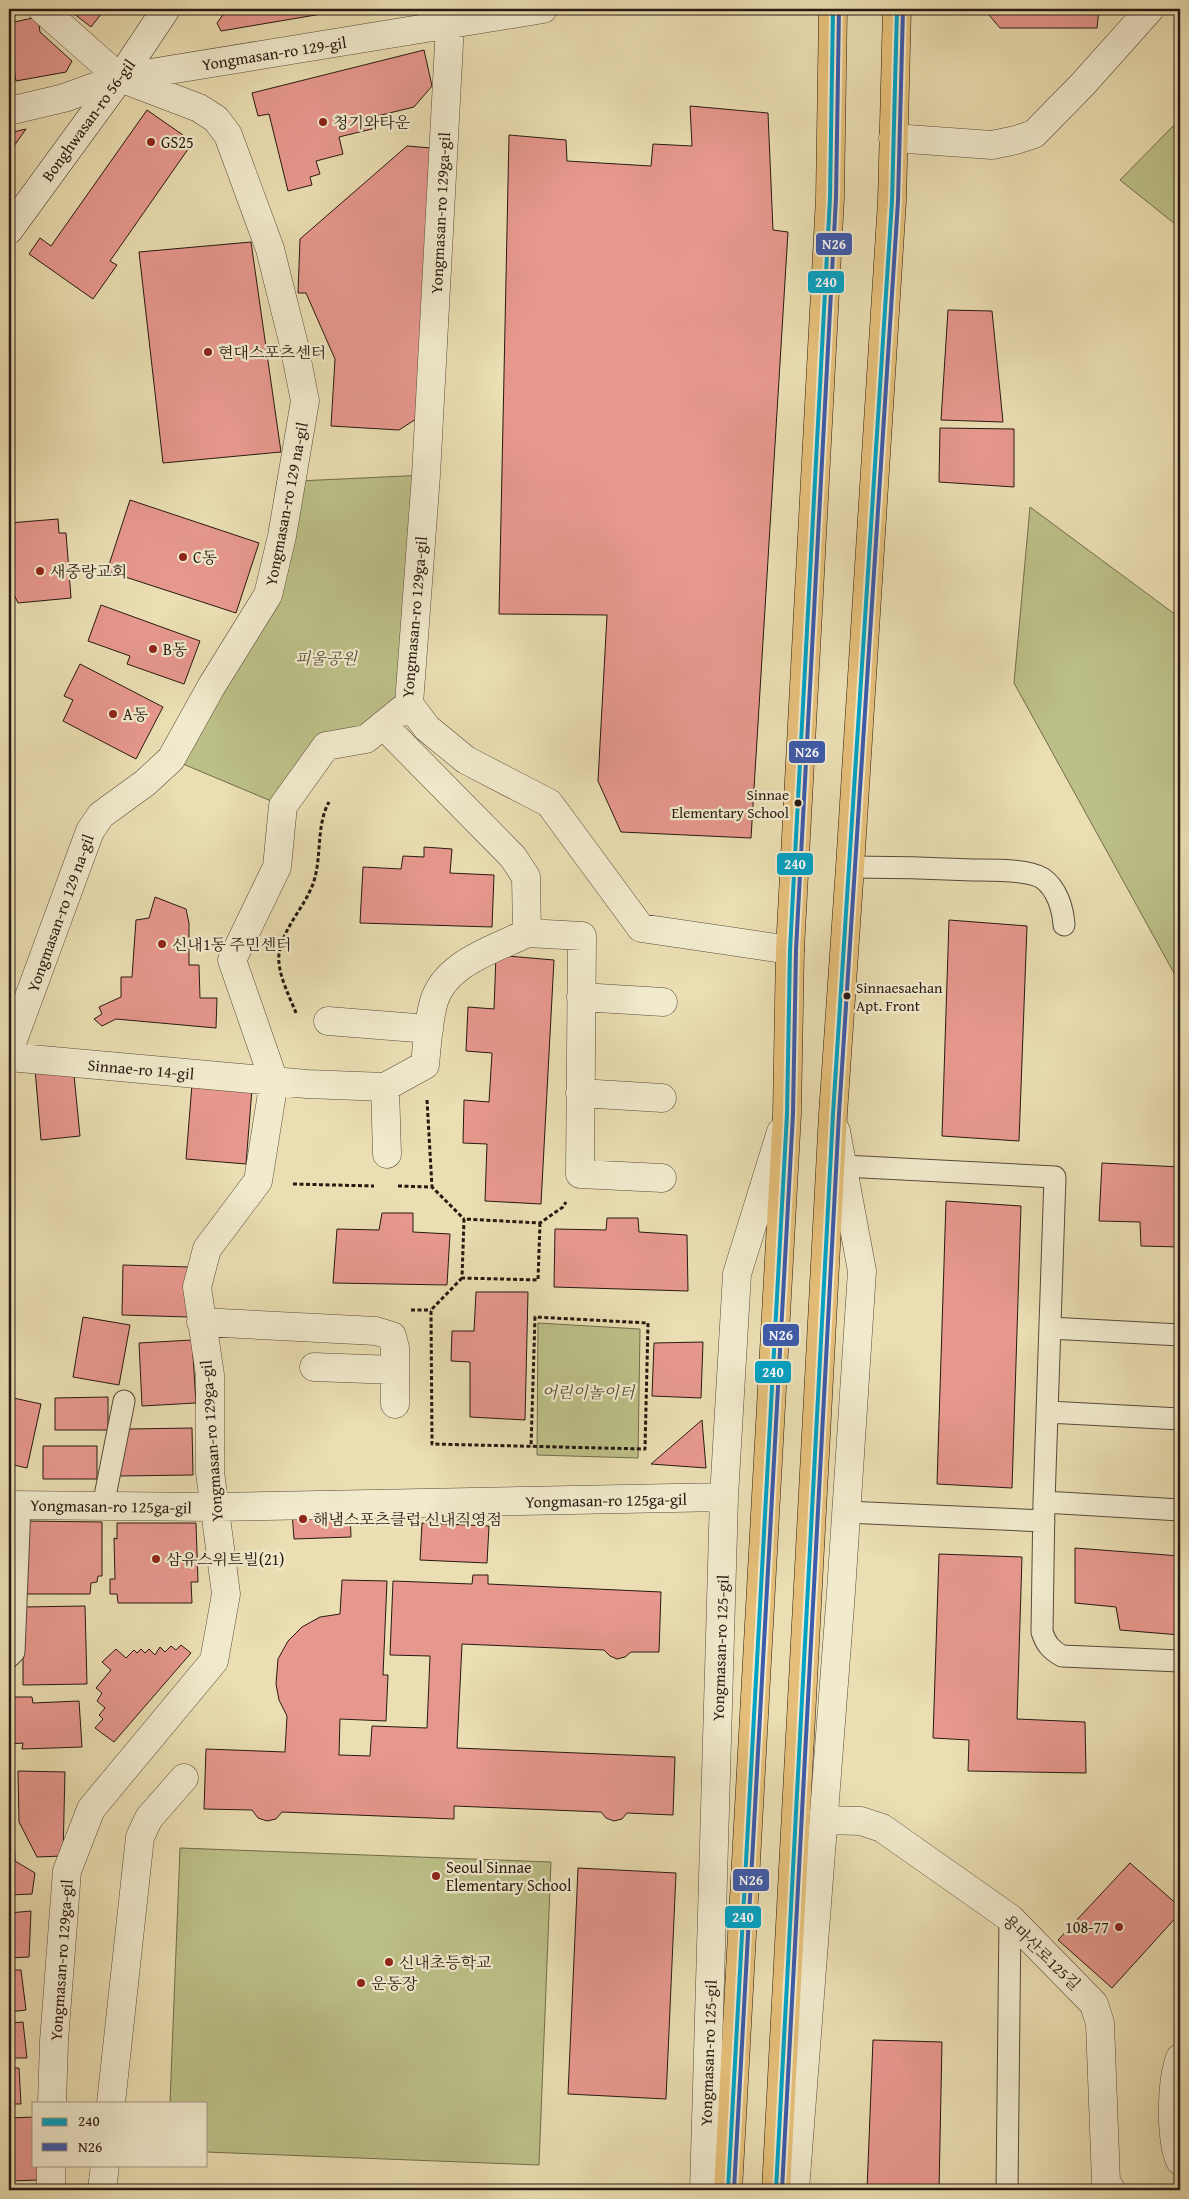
<svg xmlns="http://www.w3.org/2000/svg" width="1189" height="2199" font-family="'Gentium Book Plus','Noto Serif KR',serif">
  <rect width="100%" height="100%" fill="#eadeb2"/>
  <filter id="stains"><feTurbulence type="fractalNoise" baseFrequency=".004" numOctaves="4"/><feColorMatrix values="0 0 0 0 .2 0 0 0 0 .09 0 0 0 0 .02 0 0 0 .5 -.17"/></filter>
  <radialGradient id="worn" r=".72"><stop offset=".6" stop-color="#630" stop-opacity="0"/><stop offset="1" stop-color="#630" stop-opacity=".3"/></radialGradient>
  <path fill="#bcc088" stroke="#726c4c" d="M1180,119v109l-60,-48z
    M426,475l-17,229 -83,42 -43,60 -112,-47 89,-160 17,-117z
    M1030,507l150,111v366l-166,-301z
    M538,1323l102,6 -2,129 -101,-3z
    M180,1848l371,14 -12,303 -333,-13v-49h-36z"/>
  <path fill="#e7988e" stroke="#281911" d="M68,9h37l-14,18z
    M227,9h124l-130,22 -4,-8z
    M984,9h115l-2,19h-97z
    M38,17l2,15 32,29 -6,11 -50,9 -7,-42v-16z
    M424,50l8,36 -18,21 -41,10 3,11 -37,9 4,17 -27,7 4,13 -10,3 2,8 -24,6 -19,-77 -11,2 -6,-23z
    M690,106l78,7 5,117 15,2 -37,606 -130,-6 -23,-51 9,-166 -108,-1 10,-479 57,5 1,21 84,5 2,-22 39,2z
    M147,110l46,32 -83,119 7,4 -24,34 -64,-45 11,-16 11,8z
    M26,129l-17,24v-20z
    M407,146l24,2 -15,271 -17,11 -68,-4 4,-67 -29,-66h-8l2,-54z
    M251,242l30,210 -118,11 -24,-211z
    M948,310l44,1 11,111 -62,-2z
    M940,428l74,1v58l-75,-5z
    M130,500l129,43 -23,70 -129,-42z
    M58,519l1,14h7l5,65 -53,5 -7,-15 -2,-65z
    M101,605l99,36 -16,43 -57,-20 3,-8 -42,-15z
    M80,664l83,43 -27,52 -73,-38 10,-21 -9,-4z
    M424,847l28,2 -2,24 44,2 -2,52 -132,-4 3,-56 38,2 2,-13 21,1z
    M155,897l31,12 3,14v42h10l1,33h17l-1,30 -100,-9 -14,7 -8,-7 8,-5 -3,-7 22,-10v-20h11l4,-57 13,-2z
    M949,920l78,6 -8,215 -77,-5z
    M496,955l58,5 -13,244 -56,-3 2,-57 -24,-1 1,-43 25,2 3,-49 -26,-2 2,-44 26,2z
    M73,1065l7,71 -39,4 -6,-71z
    M192,1084l60,5 -6,75 -60,-5z
    M1102,1163l78,4v80l-39,-1 -1,-24 -41,-1z
    M946,1201l75,5 -9,282 -75,-4z
    M382,1213h31v19l37,2 -3,51 -114,-2 4,-54 42,1z
    M607,1218h31l1,14 48,3 1,56 -134,-4 1,-58 51,1z
    M123,1265l66,2 -1,50 -66,-2z
    M476,1292h52l-3,128 -55,-3v-55l-19,-1 1,-30h22z
    M83,1317l47,8 -11,60 -46,-8z
    M192,1340l4,63 -54,3 -3,-63z
    M703,1342l-2,56 -49,-2 2,-53z
    M9,1397l32,7 -14,64 -18,-4z
    M108,1397v33h-53v-32z
    M702,1420l4,48 -55,-4z
    M192,1428l1,47 -75,1 11,-47z
    M43,1446h54v33h-54z
    M350,1511l1,26 -57,2 -2,-27z
    M27,1521l75,1v54h-4l-1,6 -6,1 -1,11h-63z
    M117,1523h79l2,59h-7l1,21h-74l-1,-9h-7v-15h5l-1,-41 3,1z
    M422,1523l67,3 -2,37 -67,-3z
    M1075,1548l105,8v79l-60,-5 -4,-23 -41,-4z
    M939,1554l83,3 -5,162 68,3 1,51 -118,-2 1,-31 -36,-2z
    M473,1575h15v9l173,8 -2,60h-28l-6,5 -8,2 -7,-3 -6,-6 -142,-6 -5,104 218,9 -2,58 -46,-2 -5,6 -8,2 -8,-3 -5,-6 -147,-6v13l-172,-7 -6,7 -9,2 -9,-3 -6,-8 -48,-1 2,-60 79,3 2,-36 -8,-16 -3,-16 2,-25 10,-18 14,-14 18,-10 20,-3 2,-34 45,1 -4,94h5l-2,46 -46,-2 -1,36 31,1 2,-30 55,2 3,-72 -40,-1 3,-74 79,3z
    M85,1606l2,78 -64,1v-78z
    M181,1645l10,8 -77,89 -19,-14 8,-9 -4,-4 6,-7 -8,-7 5,-8 -6,-5 15,-18 -9,-8 14,-13 10,9 8,-8 3,3 4,-4 4,4 4,-4 6,6 5,-8 5,5 6,-6 5,4z
    M9,1678l2,19h21l1,6 46,-2 3,46 -60,2 1,-6 -14,1z
    M18,1771l47,1 -2,84 -26,1 -18,-35z
    M9,1834l5,1 1,26 20,12 -3,21 -23,1z
    M1130,1863l50,44v6l-68,75 -54,-48z
    M578,1868l98,5 -10,226 -98,-5z
    M31,1911l-2,46 -20,1v-45z
    M9,1970h12l5,40 -17,2z
    M23,2022l4,36h-18v-35z
    M873,2040l69,2 -3,148h-72z
    M9,2068h10l2,36h-12z
    M34,2117v48h4l1,15 -30,1v-63z"/>
  <g fill="none" stroke-linecap="round" stroke-linejoin="round">
    <g stroke="#584a39" stroke-width="23">
      <path id="lane" d="M850,867c42,0 82,1 123,3 18,0 54,-1 69,8 15,10 21,31 22,47
        M844,1166l211,11 -11,325 -2,130c4,12 9,18 20,24l118,5
        M1050,1328l130,7
        M1048,1412l132,7
        M1044,1502l136,8
        M103,1506l21,-105
        M846,1512l198,9
        M9,1657l5,-5 6,-147
        M1007,2190l3,-272"/>
    </g>
    <g stroke="#584a39" stroke-width="29">
      <path id="street" d="M9,111l55,-13 56,-20 423,-69
        M893,138l99,7 24,-5 18,-6 49,-50 67,-75
        M409,704l18,24 39,32 83,43 92,125 149,22
        M527,933l55,3 -2,238 82,4
        M581,997l82,5
        M328,1021l101,8
        M9,1051l81,-220 11,-16 44,-32 26,-24 40,-72 57,-92 14,-59 23,-135 -11,-56 -24,-96 -42,-114 -12,-16 -17,-11 -79,-30 -78,-69
        M9,1057l298,27 78,3 40,-22c2,-19 3,-41 8,-60 10,-42 61,-55 94,-72l-1,-56 -13,-20 -130,-132
        M385,1087l2,67
        M580,1093l82,5
        M201,1322l175,9 16,5 3,12v56
        M314,1367l81,3
        M9,1505l205,2 510,-10
        M824,1820l37,1 21,7 128,90 84,86 6,19 6,159 5,8
        M1180,2058c-9,24 -10,80 0,103
        M52,2103l2,-62 13,-170 24,-62 123,-148 12,-67 -16,-122v-97l-13,-88 10,-38 51,-68 16,-100 -42,-121 45,-93 6,-61 43,-60 40,-7 43,-35 17,-229 24,-450
        M111,2103l29,-266 9,-19 35,-40
        M51,2165v25
        M102,2190l3,-25
        M704,2190l20,-693 13,-223 44,-142
        M795,2190l46,-598 21,-321 -26,-140"/>
    </g>
    <g stroke="#281911" stroke-width="29">
      <path id="secondary" d="M9,230l111,-152 46,-69"/>
    </g>
    <g stroke="#281911" stroke-width="29">
      <path id="primary" d="M728,2190l59,-1076 3,-164 40,-752 3,-189
        M776,2190l57,-1076 17,-247 42,-666 5,-192"/>
    </g>
    <path stroke="#281911" stroke-width="3" stroke-dasharray="4 2.5" stroke-linecap="butt" d="M296,1013c-7,-18 -19,-40 -17,-59 4,-27 27,-48 35,-73 8,-27 2,-55 15,-79
      M427,1100l5,87
      M293,1184l81,2
      M398,1186l34,1 32,32
      M540,1223l-2,57 -76,-2 2,-59 76,4 23,-16 3,-5
      M462,1278l-31,32 1,134 213,5 3,-126 -113,-6 -4,130
      M411,1310h20"/>
    <use href="#lane" stroke="#f1eacd" stroke-width="21"/>
    <use href="#street" stroke="#f1eacd" stroke-width="28"/>
    <use href="#secondary" stroke="#f1eacd" stroke-width="28"/>
    <use href="#primary" stroke="#e5bf79" stroke-width="28"/>
    <g stroke="#f1eacd" stroke-width="8">
      <path id="bus-1" d="M728,2190l59,-1076 3,-164 40,-752 3,-189
        M776,2190l57,-1076 59,-913 5,-192"/>
    </g>
    <g stroke="#f1eacd" stroke-width="8">
      <path id="bus-2" d="M734,2190l59,-1076 3,-164 40,-752 3,-189
        M782,2190l57,-1076 59,-913 5,-192"/>
    </g>
    <use href="#bus-1" stroke="#02a2c5" stroke-width="4"/>
    <use href="#bus-2" stroke="#3d5bab" stroke-width="4"/>
  </g>
  <g fill="#8f2418" stroke="#f1eacd" stroke-width="2">
    <circle cx="323" cy="122" r="5"/>
    <circle cx="151" cy="142" r="5"/>
    <circle cx="208" cy="352" r="5"/>
    <circle cx="183" cy="557" r="5"/>
    <circle cx="40" cy="571" r="5"/>
    <circle cx="153" cy="649" r="5"/>
    <circle cx="113" cy="714" r="5"/>
    <circle cx="162" cy="944" r="5"/>
    <circle cx="303" cy="1519" r="5"/>
    <circle cx="156" cy="1559" r="5"/>
    <circle cx="436" cy="1876" r="5"/>
    <circle cx="1119" cy="1927" r="5"/>
    <circle cx="389" cy="1962" r="5"/>
    <circle cx="361" cy="1983" r="5"/>
  </g>
  <g fill="#281911" stroke="#f1eacd" stroke-width="2">
    <circle cx="798" cy="803" r="4.5"/>
    <circle cx="847" cy="996" r="4.5"/>
  </g>
  <g text-anchor="middle" dominant-baseline="central" stroke-width="4.5" stroke-linejoin="round" paint-order="stroke">
    <g font-size="15" fill="#281911" stroke="#f1eacd" text-anchor="end">
      <text x="789" y="794">Sinnae<tspan x="789" dy="18">Elementary School</tspan></text>
      <text x="856" y="987" text-anchor="start">Sinnaesaehan<tspan x="856" dy="18">Apt. Front</tspan></text>
    </g>
    <g font-size="16" fill="#281911" stroke="#f1eacd">
      <text transform="translate(274 53) rotate(-9)">Yongmasan-ro 129-gil</text>
      <text transform="translate(88 120) rotate(-54)">Bonghwasan-ro 56-gil</text>
      <text transform="translate(440 213) rotate(-87)">Yongmasan-ro 129ga-gil</text>
      <text transform="translate(286 504) rotate(-79)">Yongmasan-ro 129 na-gil</text>
      <text transform="translate(414 617) rotate(-85)">Yongmasan-ro 129ga-gil</text>
      <text transform="translate(60 913) rotate(-70)">Yongmasan-ro 129 na-gil</text>
      <text transform="translate(141 1069) rotate(5)">Sinnae-ro 14-gil</text>
      <text transform="translate(211 1441) rotate(-94)">Yongmasan-ro 129ga-gil</text>
      <text transform="translate(606 1500) rotate(-1)">Yongmasan-ro 125ga-gil</text>
      <text transform="translate(111 1506) rotate(1)">Yongmasan-ro 125ga-gil</text>
      <text transform="translate(720 1648) rotate(-88)">Yongmasan-ro 125-gil</text>
      <text transform="translate(1042 1952) rotate(44)">용마산로125길</text>
      <text transform="translate(61 1960) rotate(-86)">Yongmasan-ro 129ga-gil</text>
      <text transform="translate(708 2053) rotate(-88)">Yongmasan-ro 125-gil</text>
    </g>
    <g font-size="16" fill="#281911" stroke="#f1eacd" text-anchor="start">
      <text x="333" y="122">청기와타운</text>
      <text x="161" y="142">GS25</text>
      <text x="218" y="352">현대스포츠센터</text>
      <text x="193" y="557">C동</text>
      <text x="50" y="571">새중랑교회</text>
      <text x="163" y="649">B동</text>
      <text x="123" y="714">A동</text>
      <text x="172" y="944">신내1동 주민센터</text>
      <text x="313" y="1519">해냄스포츠클럽 신내직영점</text>
      <text x="166" y="1559">삼유스위트빌(21)</text>
      <text x="446" y="1867">Seoul Sinnae<tspan x="446" dy="18">Elementary School</tspan></text>
      <text x="1109" y="1927" text-anchor="end">108-77</text>
      <text x="399" y="1962">신내초등학교</text>
      <text x="371" y="1983">운동장</text>
    </g>
    <g font-size="16" font-style="italic" fill="#544b35" stroke="#f1eacd">
      <text x="326" y="658">피울공원</text>
      <text x="588" y="1392">어린이놀이터</text>
    </g>
  </g>
  <g stroke="#f1eacd" stroke-width="2">
    <rect x="815" y="232" width="38" height="24" rx="5" fill="#3d5bab"/>
    <rect x="807" y="270" width="38" height="24" rx="5" fill="#02a2c5"/>
    <rect x="788" y="740" width="38" height="24" rx="5" fill="#3d5bab"/>
    <rect x="776" y="852" width="38" height="24" rx="5" fill="#02a2c5"/>
    <rect x="762" y="1323" width="38" height="24" rx="5" fill="#3d5bab"/>
    <rect x="754" y="1360" width="38" height="24" rx="5" fill="#02a2c5"/>
    <rect x="732" y="1868" width="38" height="24" rx="5" fill="#3d5bab"/>
    <rect x="724" y="1905" width="38" height="24" rx="5" fill="#02a2c5"/>
  </g>
  <g font-size="14" text-anchor="middle" font-weight="bold" fill="#fff">
    <text x="834" y="249">N26</text>
    <text x="826" y="287">240</text>
    <text x="807" y="757">N26</text>
    <text x="795" y="869">240</text>
    <text x="781" y="1340">N26</text>
    <text x="773" y="1377">240</text>
    <text x="751" y="1885">N26</text>
    <text x="743" y="1922">240</text>
  </g>
  <rect width="1189" height="2199" fill="none" stroke="#eadeb2" stroke-width="30"/>
  <rect x="10" y="10" width="1169" height="2179" fill="none" stroke="#281911" stroke-width="2.5"/>
  <rect x="15" y="15" width="1159" height="2169" fill="none" stroke="#281911"/>
  <rect x="32" y="2102" width="175" height="65" fill="#f1eacd" stroke="#a19682"/>
  <rect x="42" y="2118" width="25" height="8" fill="#02a2c5" stroke="#a19682"/>
  <text x="78" y="2126" font-size="15" fill="#281911">240</text>
  <rect x="42" y="2143" width="25" height="8" fill="#3d5bab" stroke="#a19682"/>
  <text x="78" y="2152" font-size="15" fill="#281911">N26</text>
  <rect width="100%" height="100%" filter="url(#stains)"/>
  <rect width="100%" height="100%" fill="url(#worn)"/>
</svg>
